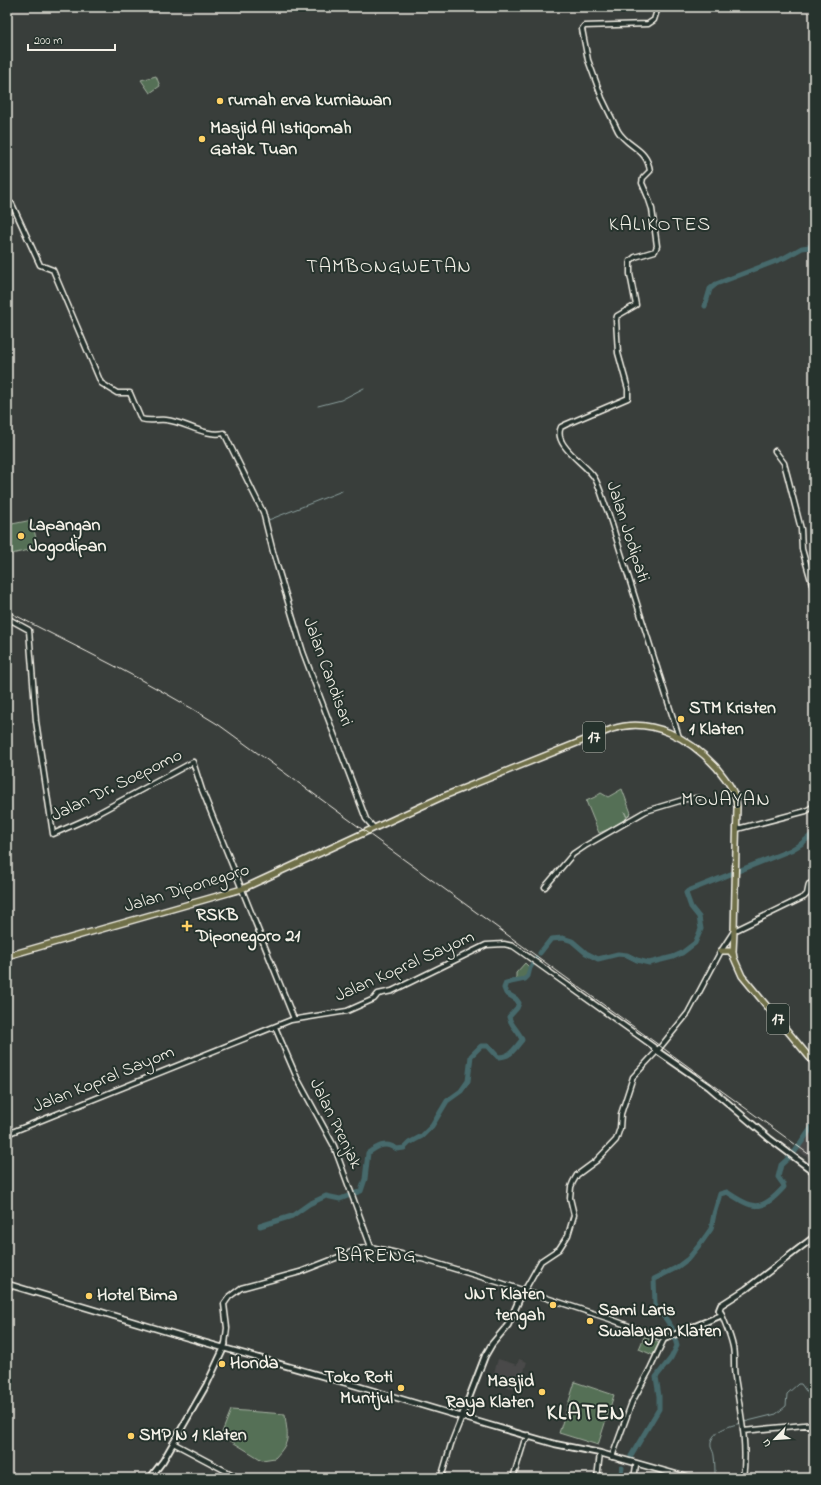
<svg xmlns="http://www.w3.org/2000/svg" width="821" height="1485" font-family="'Indie Flower',sans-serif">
  <rect width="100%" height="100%" fill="#393e3b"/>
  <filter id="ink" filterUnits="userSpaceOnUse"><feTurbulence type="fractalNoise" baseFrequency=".025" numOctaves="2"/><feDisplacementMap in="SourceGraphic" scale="8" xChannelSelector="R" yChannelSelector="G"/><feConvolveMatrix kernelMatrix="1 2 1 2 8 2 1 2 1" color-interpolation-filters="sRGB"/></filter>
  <g filter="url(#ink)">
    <path fill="#494948" d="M814,1128v34l-17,-12z
      M498,1359l19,6 2,-6 8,3 -9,28 -27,-7z"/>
    <path fill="#557057" stroke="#a4b0a0" d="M156,76l4,10 -10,7 -9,-13z
      M32,520l6,28 -31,7v-30z
      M622,789l9,24 -4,4 -3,-6 3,7 -18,11 -10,4 -13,-32 9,-4 6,-4 7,4z
      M525,963l5,5c-1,8 -5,15 -14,11v-6z
      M644,1337l15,6 -6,12 -14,-6z
      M575,1382l39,13 -16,50 -39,-12z
      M231,1410l54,4c2,23 7,26 -10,44l-13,2 -41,-25z"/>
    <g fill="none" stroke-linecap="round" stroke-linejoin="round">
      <path stroke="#8ca09e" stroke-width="1" d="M318,406l23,-6 23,-12
        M266,521l76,-30
        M744,1422l32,-8 10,-8 1,-12 11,-10h3l8,11 5,5
        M715,1478c0,-7 0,-15 -1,-22 0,-3 -2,-6 -3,-9 -2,-16 18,-21 30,-24"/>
      <path stroke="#466a6c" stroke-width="5" d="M705,306l5,-17 6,-5 68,-26 18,-10 7,-1 5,2
        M540,953l11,-14 12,-1 9,3 14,12 12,6 20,-5 9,1 10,5 12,3 24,-6 9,-4 13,-10 6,-14 -2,-12 -8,-10 -5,-14 2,-2 103,-41 10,-6 13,-11
        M260,1226l32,-10 17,-12 17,-8 14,3 21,-8 4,-12 3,-26c10,-7 18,-12 29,-4l7,-1 5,-5 13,-7 10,-10 15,-25 14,-10 7,-10 3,-25 10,-10h7l10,11c13,0 16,-8 24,-17 -3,-9 -11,-14 -13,-23l8,-9 2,-5 -3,-4 -10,-6 -2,-5 2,-5 19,-4 3,-3 2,-8 6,-10
        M631,1456l28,-47v-13l-3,-19 15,-19 6,-12 -5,-18 -6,-9 -9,-9 -2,-6 -1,-25 22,-11 12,-9 13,-16 10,-14 3,-15 6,-20 7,-2c26,17 34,21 57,-5l-1,-3 -5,-7 3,-12 13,-12 20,-29
        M620,1478l2,-10"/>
      <g stroke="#f4f1e8" stroke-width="7">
        <path id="tertiary" d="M658,7l-4,13 -6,4 -64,2 -2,3 6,31 14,38 16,33c10,17 29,17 32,40l-7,7 -1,5 6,14 4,12 5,37 -2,5 -20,6 -5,4v13l6,31 -19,11 -1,4 2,33 10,36v9l-61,26 -6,3c-9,18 25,37 33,50 6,9 9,24 14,35l71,225
          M7,206l5,-2 28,61 13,5 48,113 16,10h13l11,26c9,3 16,0 25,1 20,2 38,17 58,13l39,79 10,40 30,100 63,167 8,9
          M775,451l9,12 4,15 13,51 1,20 12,42
          M7,618l22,12 7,91 17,113 34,-15 106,-57 9,28 92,229
          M737,829l69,-18 8,-5
          M545,887l28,-33 12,-8 61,-35 40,-12 12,-1
          M275,1027l22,51 37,68 37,101
          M7,1134l284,-114 56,-9 27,-12 4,-5 14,-3 94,-46 18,-1 9,2 10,7 135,97 30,-37 33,-62 13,-20 70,-34 3,-3 2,-10 5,-1
          M523,1291l4,-5 14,-25 18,-12 9,-14 6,-20 -4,-17 1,-11 2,-5 4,-7 19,-14 20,-21 4,-12 1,-14 12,-37 24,-26 -3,-2
          M722,1315c4,11 9,21 11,32 2,10 0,20 2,30 5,33 13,68 8,101
          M225,1344l2,-16 -3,-24 5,-7 12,-9 59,-16 59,-23 12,-2 51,12 79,24 109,36 54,20 -14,30 -18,33 -20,55
          M810,1425l4,9
          M743,1431l71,-7
          M173,1443l66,35
          M441,1478l10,-34 11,-28
          M513,1478l11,-36 4,-3v-4
          M597,1478l3,-25
          M634,1478l2,-12"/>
      </g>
      <g stroke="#f4f1e8" stroke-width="8">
        <path id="secondary" d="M657,1051l52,36 61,52 44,33
          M7,1284l171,51 179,51 132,39 66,19 45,9 89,25
          M664,1339l58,-24 -3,-5 2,-5 25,-16 68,-52
          M462,1416l23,-60 7,-12 16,-19 15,-34
          M150,1478l13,-17 44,-77 15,-32 3,-8"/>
      </g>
      <g stroke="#f4f1e8" stroke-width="8">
        <path id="trunk" d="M721,951h9l3,4
          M7,956l235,-67 202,-93 168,-67c40,-13 78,10 104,38 10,12 20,24 21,40l-3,124 -1,21 1,6 8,18 72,87"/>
      </g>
      <use href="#tertiary" stroke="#26332d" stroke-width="4"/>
      <use href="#secondary" stroke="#26332d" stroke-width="4.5"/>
      <use href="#trunk" stroke="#6f704a" stroke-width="5"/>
      <path stroke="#f4f1e8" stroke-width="1" d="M7,611c71,37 144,71 212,114l595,433"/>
    </g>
  </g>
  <g fill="#ffd166" stroke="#26332d" stroke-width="1.5">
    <circle cx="220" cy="101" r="4"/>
    <circle cx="202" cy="139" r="4"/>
    <circle cx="21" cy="536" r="4"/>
    <circle cx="681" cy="719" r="4"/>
    <path d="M185 920h4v4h4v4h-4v4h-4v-4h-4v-4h4z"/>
    <circle cx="89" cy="1296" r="4"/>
    <circle cx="553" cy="1305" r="4"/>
    <circle cx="590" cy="1321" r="4"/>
    <circle cx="222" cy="1364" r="4"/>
    <circle cx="401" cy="1388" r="4"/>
    <circle cx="542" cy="1392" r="4"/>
    <circle cx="131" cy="1436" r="4"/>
  </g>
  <g text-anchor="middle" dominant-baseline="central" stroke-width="4" stroke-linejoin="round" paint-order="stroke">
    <g fill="#26332d" stroke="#b6b8b0" stroke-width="1">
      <rect x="583" y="722" width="22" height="30" rx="3"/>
      <rect x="767" y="1004" width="22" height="30" rx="3"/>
    </g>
    <g font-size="17" font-weight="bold" fill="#f4f1e8">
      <text x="594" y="737">17</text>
      <text x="778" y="1019">17</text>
    </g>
    <g font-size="18" font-weight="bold" fill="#f4f1e8" stroke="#26332d" text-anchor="start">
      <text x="228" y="101">rumah erva kurniawan</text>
      <text x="210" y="129">Masjid Al Istiqomah<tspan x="210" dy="21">Gatak Tuan</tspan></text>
      <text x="29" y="526">Lapangan<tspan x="29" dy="21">Jogodipan</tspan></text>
      <text x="689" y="709">STM Kristen<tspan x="689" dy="21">1 Klaten</tspan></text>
      <text x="196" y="916">RSKB<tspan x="196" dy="21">Diponegoro 21</tspan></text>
      <text x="545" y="1295" text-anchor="end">JNT Klaten<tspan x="545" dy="21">tengah</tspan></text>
      <text x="97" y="1296">Hotel Bima</text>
      <text x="598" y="1311">Sami Laris<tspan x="598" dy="21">Swalayan Klaten</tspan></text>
      <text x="230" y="1364">Honda</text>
      <text x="393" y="1378" text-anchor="end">Toko Roti<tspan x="393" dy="21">Muntjul</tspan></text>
      <text x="534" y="1382" text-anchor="end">Masjid<tspan x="534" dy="21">Raya Klaten</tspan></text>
      <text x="139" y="1436">SMP N 1 Klaten</text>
    </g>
    <g font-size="18" fill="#f4f1e8" stroke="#26332d">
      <text transform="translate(627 532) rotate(72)">Jalan Jodipati</text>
      <text transform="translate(327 672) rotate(70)">Jalan Candisari</text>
      <text transform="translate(117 786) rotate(-26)">Jalan Dr. Soepomo</text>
      <text transform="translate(187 889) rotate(-17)">Jalan Diponegoro</text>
      <text transform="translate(405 967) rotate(-24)">Jalan Kopral Sayom</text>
      <text transform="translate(104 1080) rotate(-22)">Jalan Kopral Sayom</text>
      <text transform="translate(335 1124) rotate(64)">Jalan Prenjak</text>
    </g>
    <g font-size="20" letter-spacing="1" fill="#f4f1e8" stroke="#26332d">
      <text x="660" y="225">KALIKOTES</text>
      <text x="389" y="267">TAMBONGWETAN</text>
      <text x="726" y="800">MOJAYAN</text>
      <text x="376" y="1256">BARENG</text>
    </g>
    <g font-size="22" font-weight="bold" letter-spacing="1" fill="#f4f1e8" stroke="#26332d">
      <text x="586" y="1414">KLATEN</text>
    </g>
  </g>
  <rect width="821" height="1485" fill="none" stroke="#26332d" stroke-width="24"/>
  <rect x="12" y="12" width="797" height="1461" fill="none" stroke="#f4f1e8" stroke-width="1.5" filter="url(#ink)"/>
  <g transform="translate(775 1439) rotate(245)" stroke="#26332d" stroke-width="3" paint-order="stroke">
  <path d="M0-3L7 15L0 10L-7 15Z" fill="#f4f1e8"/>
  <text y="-6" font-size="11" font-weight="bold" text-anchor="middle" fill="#f4f1e8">U</text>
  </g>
  <path d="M28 44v6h87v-6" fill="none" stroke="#f4f1e8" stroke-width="2"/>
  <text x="34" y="44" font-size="12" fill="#f4f1e8" stroke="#26332d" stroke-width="3" paint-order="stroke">200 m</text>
</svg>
